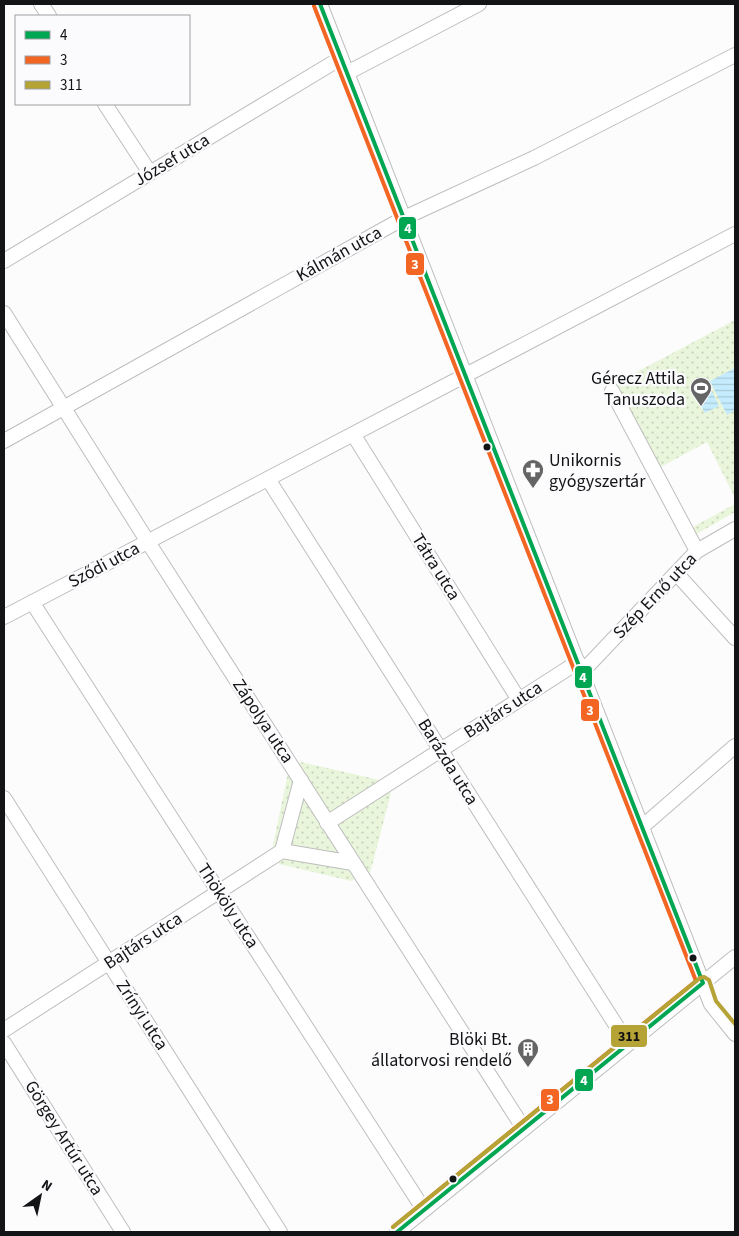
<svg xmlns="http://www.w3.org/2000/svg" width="739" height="1236" font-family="'Source Sans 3',sans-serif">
  <defs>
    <pattern id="park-dots" width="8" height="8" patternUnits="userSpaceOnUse" patternTransform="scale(1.25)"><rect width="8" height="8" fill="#e9f6db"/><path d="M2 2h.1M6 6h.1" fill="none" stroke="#c7d2bb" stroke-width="1.8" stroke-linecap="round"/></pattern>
    <pattern id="water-rules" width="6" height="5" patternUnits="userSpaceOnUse" patternTransform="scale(1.25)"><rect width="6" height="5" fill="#c4ecfe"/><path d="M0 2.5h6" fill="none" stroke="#a8cad9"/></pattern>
  </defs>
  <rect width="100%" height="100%" fill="#fcfcfd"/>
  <path fill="url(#park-dots)" d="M735,320v178l-28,-56 -48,26 -45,-84z
    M735,504v8l-40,23 -4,-7z
    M301,762l79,18 11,13 -20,77 -2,4 -18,7 -72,-17 -6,-19 15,-72 5,-7z"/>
  <path fill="url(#water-rules)" d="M735,368v42l-8,5 -17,-34z
    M708,383l11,23 -14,7 -12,-22z"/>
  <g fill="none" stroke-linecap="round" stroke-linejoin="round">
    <g stroke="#bebebf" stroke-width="16">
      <path id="street" d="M41,4l8,12
        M320,4l391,1000 24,30
        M347,73l132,-69
        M105,104l45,69
        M4,261l337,-203
        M4,313l144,229 376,587
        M612,391l85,160
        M353,434l166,266
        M4,441l400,-223 130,-60 201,-103
        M268,479l360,565
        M676,573l59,65
        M32,602l392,608
        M4,617l731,-383
        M582,672l115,-121 38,-22
        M301,780l-19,71 71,12
        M4,798l276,434
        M327,823l251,-161
        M642,827l93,-81
        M4,1030l278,-179
        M4,1043l119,189
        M397,1232l338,-275"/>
    </g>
    <use href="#street" stroke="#fff" stroke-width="14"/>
    <g stroke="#fbfbfe" stroke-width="8">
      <path id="bus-1" d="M320,4l383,979 -306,249"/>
    </g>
    <g stroke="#fbfbfe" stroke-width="8">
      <path id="bus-2" d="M314,6l382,975 -303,246"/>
    </g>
    <g stroke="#fbfbfe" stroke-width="8">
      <path id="bus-3" d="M393,1227l307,-249 4,-1 5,3 7,21 19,23"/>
    </g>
    <use href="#bus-1" stroke="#00a651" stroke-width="4"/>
    <use href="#bus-2" stroke="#f26522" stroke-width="4"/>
    <use href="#bus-3" stroke="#b5a435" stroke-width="4"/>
  </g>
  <defs>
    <g id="stadium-pin" transform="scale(1.125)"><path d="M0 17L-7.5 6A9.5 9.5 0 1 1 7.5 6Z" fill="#656566" stroke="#fbfbfe"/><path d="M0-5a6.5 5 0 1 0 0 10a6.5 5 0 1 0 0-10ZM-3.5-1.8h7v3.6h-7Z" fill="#fff"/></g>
    <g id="pharmacy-pin" transform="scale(1.125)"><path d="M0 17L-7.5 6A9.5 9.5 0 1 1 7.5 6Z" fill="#656566" stroke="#fbfbfe"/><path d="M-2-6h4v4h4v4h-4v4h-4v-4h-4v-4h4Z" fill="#fff"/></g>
    <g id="building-pin" transform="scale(1.125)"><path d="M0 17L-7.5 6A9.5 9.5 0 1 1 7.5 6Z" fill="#656566" stroke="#fbfbfe"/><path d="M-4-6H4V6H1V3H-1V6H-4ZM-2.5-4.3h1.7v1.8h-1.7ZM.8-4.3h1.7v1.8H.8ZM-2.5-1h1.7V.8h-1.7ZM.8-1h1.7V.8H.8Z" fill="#fff"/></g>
  </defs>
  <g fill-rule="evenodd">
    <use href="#stadium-pin" x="701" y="388"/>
    <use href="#pharmacy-pin" x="533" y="470"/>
    <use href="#building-pin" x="528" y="1049"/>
  </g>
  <g fill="#131415" stroke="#fbfbfe" stroke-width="2">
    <circle cx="487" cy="447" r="4.5"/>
    <circle cx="693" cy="958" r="4.5"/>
    <circle cx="453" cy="1179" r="4.5"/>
  </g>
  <g text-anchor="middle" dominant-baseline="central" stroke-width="4.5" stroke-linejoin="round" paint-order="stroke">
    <g font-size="18" fill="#131415" stroke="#fbfbfe">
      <text transform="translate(172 160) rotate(-31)">József utca</text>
      <text transform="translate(339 254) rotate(-29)">Kálmán utca</text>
      <text transform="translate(104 565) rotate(-28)">Sződi utca</text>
      <text transform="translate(436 567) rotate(58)">Tátra utca</text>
      <text transform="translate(655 596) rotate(-46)">Szép Ernő utca</text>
      <text transform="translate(503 710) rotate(-33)">Bajtárs utca</text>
      <text transform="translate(263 721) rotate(57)">Zápolya utca</text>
      <text transform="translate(448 762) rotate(58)">Barázda utca</text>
      <text transform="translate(228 906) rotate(57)">Thököly utca</text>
      <text transform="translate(143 941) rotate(-33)">Bajtárs utca</text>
      <text transform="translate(142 1015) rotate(57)">Zrínyi utca</text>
      <text transform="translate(64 1138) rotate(58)">Görgey Artúr utca</text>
    </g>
    <g font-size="18" fill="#131415" stroke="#fbfbfe" text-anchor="end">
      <text x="685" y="378">Gérecz Attila<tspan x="685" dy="21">Tanuszoda</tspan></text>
      <text x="549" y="460" text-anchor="start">Unikornis<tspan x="549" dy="21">gyógyszertár</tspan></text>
      <text x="512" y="1039">Blöki Bt.<tspan x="512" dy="21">állatorvosi rendelő</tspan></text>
    </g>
  </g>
  <g stroke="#fbfbfe" stroke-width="2">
    <rect x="398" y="216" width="19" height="24" rx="5" fill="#00a651"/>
    <rect x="405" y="252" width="20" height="24" rx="5" fill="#f26522"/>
    <rect x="574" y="665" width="19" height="24" rx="5" fill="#00a651"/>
    <rect x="580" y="698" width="20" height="24" rx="5" fill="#f26522"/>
    <rect x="610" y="1024" width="38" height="24" rx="5" fill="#b5a435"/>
    <rect x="574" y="1068" width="20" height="24" rx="5" fill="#00a651"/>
    <rect x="540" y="1088" width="20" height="24" rx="5" fill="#f26522"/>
  </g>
  <g font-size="14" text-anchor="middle" font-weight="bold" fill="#fff">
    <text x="408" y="233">4</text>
    <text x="415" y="269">3</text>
    <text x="583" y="682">4</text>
    <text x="590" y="715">3</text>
    <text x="584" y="1085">4</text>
    <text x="550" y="1104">3</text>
  </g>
  <g font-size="14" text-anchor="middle" font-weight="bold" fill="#111">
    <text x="629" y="1041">311</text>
  </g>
  <rect width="739" height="1236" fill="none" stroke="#131415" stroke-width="10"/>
  <rect x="15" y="15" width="175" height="90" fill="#fbfbfe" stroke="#9e9fa1"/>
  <rect x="25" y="31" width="25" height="8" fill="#00a651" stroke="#9e9fa1"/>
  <text x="60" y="40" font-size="15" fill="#131415">4</text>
  <rect x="25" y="56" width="25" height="8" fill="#f26522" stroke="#9e9fa1"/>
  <text x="60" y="65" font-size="15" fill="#131415">3</text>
  <rect x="25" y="81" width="25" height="8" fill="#b5a435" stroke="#9e9fa1"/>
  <text x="60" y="90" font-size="15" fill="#131415">311</text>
  <g transform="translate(40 1196) rotate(33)" stroke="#fbfbfe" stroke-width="4" paint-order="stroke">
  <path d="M0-4L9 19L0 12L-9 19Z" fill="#131415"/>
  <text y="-8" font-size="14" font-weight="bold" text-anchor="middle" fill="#131415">N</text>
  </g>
</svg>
